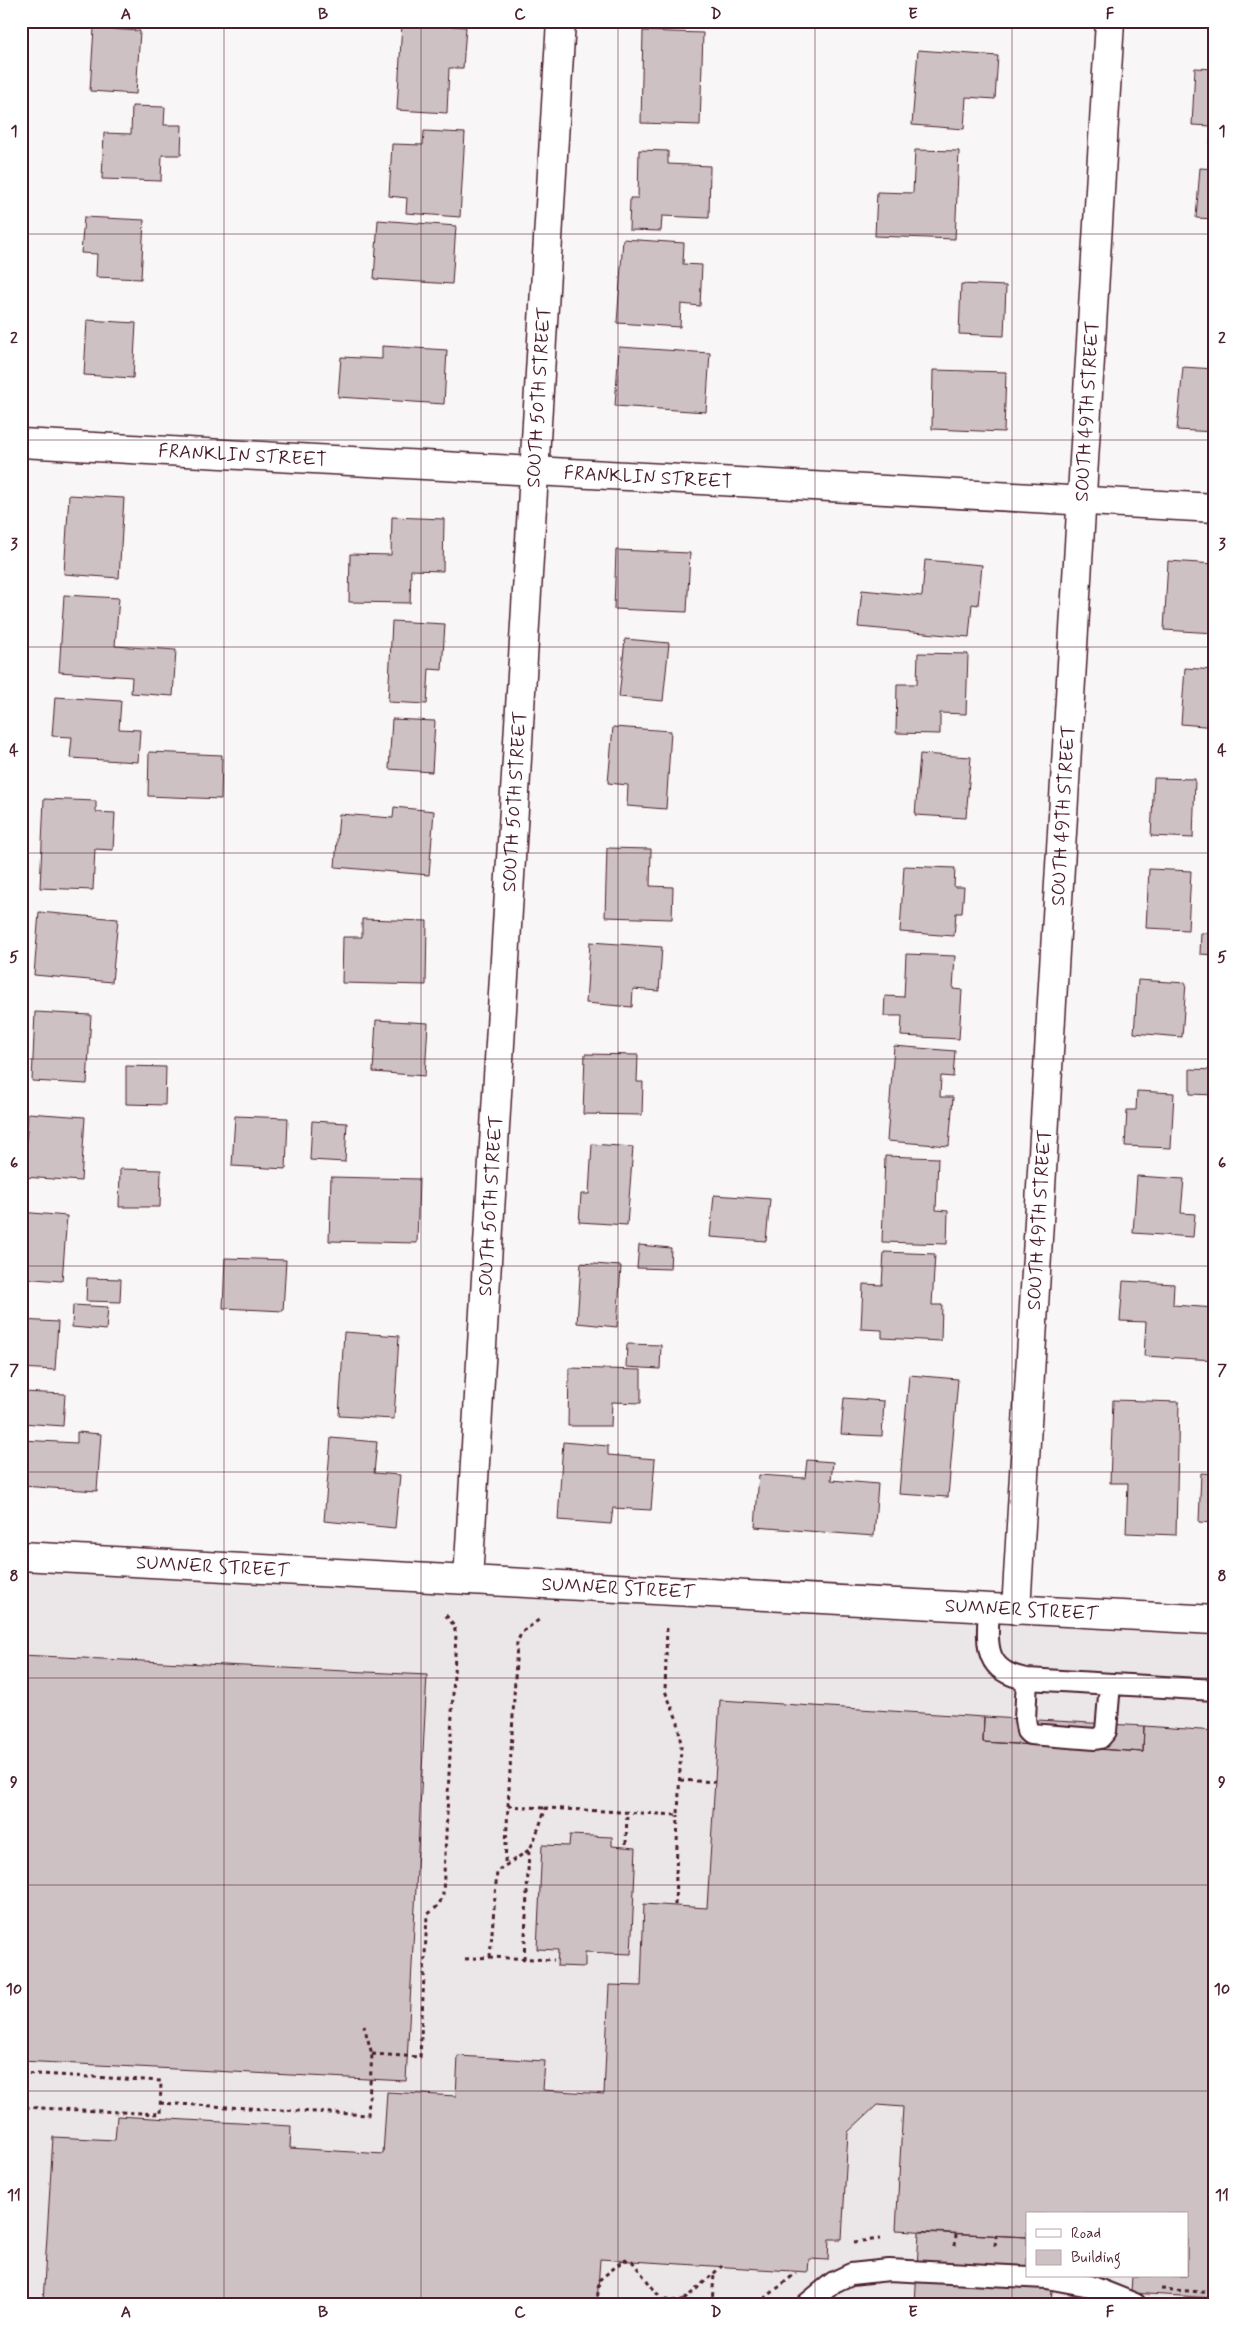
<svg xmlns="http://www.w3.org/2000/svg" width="1236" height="2325" font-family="Mynerve,sans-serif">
  <rect width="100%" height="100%" fill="#f8f6f7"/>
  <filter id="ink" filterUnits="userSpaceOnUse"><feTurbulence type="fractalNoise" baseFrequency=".02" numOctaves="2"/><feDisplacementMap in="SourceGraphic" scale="10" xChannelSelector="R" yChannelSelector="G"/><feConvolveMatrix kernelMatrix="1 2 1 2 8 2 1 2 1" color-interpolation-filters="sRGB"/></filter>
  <g filter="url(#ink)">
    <path fill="#ebe6e8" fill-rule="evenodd" d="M21,1556l1194,64v684h-1194zM1027,2214h160v62h-160z"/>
    <path fill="#cdc1c4" stroke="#4a1f2b" d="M982,21h43l-1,3z
      M1191,21h24v5l-24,-2z
      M402,23l64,4 -3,41h-14l-2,45 -50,-3z
      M94,28l46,3 -4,63 -46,-3z
      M643,31l60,2 -3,92 -59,-2z
      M918,50l80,6 -3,43 -29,-2 -2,32 -52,-4z
      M1195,68l20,1v79h-5l1,-22 -19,-1z
      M132,106l33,1 -1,18h18l-1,30h-19l-1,26 -59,-2 2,-46 27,1z
      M424,131l41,2 -5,84 -54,-4 1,-15 -18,-2 3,-52 31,1z
      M639,150l29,1v13l42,2 -1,52 -47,-2 -1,15 -32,-1 1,-32h8z
      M915,150l44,1 -4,88 -80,-3 2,-44 36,1z
      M1200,168l15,1v50l-19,-1z
      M84,217l60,3 -3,59 -45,-2 1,-23 -16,-1z
      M378,220l78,6 -4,58 -78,-5z
      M623,239l61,4 -1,21 19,1 -2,41 -19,-2 -1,23 -63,-4z
      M961,284l45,2 -2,50 -45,-2z
      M87,320l49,3 -3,55 -49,-3z
      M382,346l65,4 -3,54 -106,-7 3,-40 41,2z
      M619,347l91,6 -4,59 -91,-6z
      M1183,367l32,2v63l-38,-2z
      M933,370l73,2 -2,60 -72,-3z
      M69,495l55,3 -5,80 -55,-4z
      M392,517l52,2 -1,52 -32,-1 -1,33 -61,-1 1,-48 41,1z
      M616,550l74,3 -3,59 -73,-3z
      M925,560l57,5 -4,40 -6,-1 -3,33 -111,-10 4,-37 60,6z
      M1168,561l47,3v69l-51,-3z
      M64,595l55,3 -4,48 61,4 -3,46 -42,-3 1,-16 -73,-5z
      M392,621l53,3 -3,46 -13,-1 -2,35 -39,-2z
      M625,639l44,4 -6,58 -44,-4z
      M918,653l50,1 -2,60 -26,-1v21l-44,-1 1,-49h20z
      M1185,668l30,2v57l-34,-3z
      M55,697l66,4 -2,28 21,1 -2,32 -68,-4 2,-21 -20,-1z
      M392,719l43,2 -3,51 -43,-3z
      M613,727l58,4 -5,78 -39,-3 1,-21 -20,-2z
      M149,752l73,3 -1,44 -73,-3z
      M920,754l51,3 -5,61 -51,-3z
      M1212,760l3,1v21h-4z
      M1154,778l41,1 -2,59 -42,-2z
      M44,799l52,2v11l19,1 -2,37 -18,-1 -2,41 -53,-2z
      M394,807l40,4 -5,64 -94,-8 4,-53 54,4z
      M607,848l44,1 -1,37 23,1 -1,32 -67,-2z
      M904,866l51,2 -1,19h10l-2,26h-6l-2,23 -54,-4z
      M1149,869l42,2 -3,59 -42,-2z
      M39,912l79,7 -6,63 -78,-7z
      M362,919l65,2 -1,64 -84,-2 1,-46h19z
      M1201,933h14v22l-15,-1z
      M590,942l72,5 -3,44 -26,-2 -1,18 -46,-4z
      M906,954l49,2 -2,33 9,1 -3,49 -58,-3 1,-20h-18l1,-20 19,1z
      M1138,980l48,3 -4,54 -48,-4z
      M35,1012l56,3 -4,69 -55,-3z
      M376,1020l52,3 -3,53 -52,-4z
      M894,1046l61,5 -2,26 -12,-1 -1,21h13l-4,49 -62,-5z
      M585,1054l53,1 -1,27h6l-1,33 -59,-1z
      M126,1066l40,1 -1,38 -39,-1z
      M1190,1069l25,1v25l-25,-1z
      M1137,1091l37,2 -3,55 -46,-2 2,-36h9z
      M28,1113l57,4 -4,64 -57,-4z
      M235,1116l53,2 -2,51 -54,-3z
      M312,1121l35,2 -2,39 -35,-2z
      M592,1144l41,3 -6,78 -48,-3 2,-28h8z
      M885,1156l53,2 -2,52 12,1 -1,33 -65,-2z
      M120,1169l41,1 -1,37h-41z
      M1137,1176l47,3 -3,34 14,1 -2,23 -60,-4z
      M331,1177l88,2 -2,64 -88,-2z
      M714,1195l56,4 -4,42 -56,-4z
      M21,1212l46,4 -5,65 -41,-3z
      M639,1245l32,3 -1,21 -33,-1z
      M884,1252l51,2 -3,51h10l-1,36 -59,-3v-8l-21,-1 2,-45 19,1z
      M225,1258l61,2 -3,51 -60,-3z
      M581,1263l40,3 -4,61 -40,-4z
      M87,1278l34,1 -1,23 -34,-1z
      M1123,1281l51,3 -1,21 42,3v52l-71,-4 2,-34 -26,-1z
      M73,1305l35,2 -2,23 -34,-3z
      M21,1320l37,2 -3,48 -34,-2z
      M344,1332l55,4 -5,83 -55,-3z
      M627,1344l34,1 -1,24 -34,-2z
      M569,1368l72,2v33l-29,-1 -1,24h-43z
      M909,1375l49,4 -10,118 -49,-3z
      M23,1392l42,2 -2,32 -41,-3z
      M844,1398l40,3 -2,35 -41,-2z
      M1113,1400l66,2 -3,133 -50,-2 2,-50h-18z
      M77,1432l24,2 -4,57 -76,-5v-46l56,3z
      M331,1438l46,4 -3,31 26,2 -5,53 -71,-7z
      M563,1442l45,4v9l47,4 -4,51 -38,-2 -2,16 -53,-4z
      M807,1460l26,2 -2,18 47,4 -4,52 -119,-9 4,-52 46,3z
      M1201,1473l14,1v49l-16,-1z
      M21,1655l406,20 -21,406 -385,-20z
      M720,1700l264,17 -1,25 116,7 44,3 1,-26 71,5v567l-84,-5 1,-17h55v-62h-160v23l-131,-7 7,-123 -26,-2 -29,27 -6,107h-13l-1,21 -19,-1 -1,13 -208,-13 -3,45h-518l-36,-2 10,-165 62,3 2,-24 174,10 -1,22 93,6 4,-62 69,4 2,-40 87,5 -2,29 61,4 5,-109 32,1 3,-82 63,4z
      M984,1717l160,9 -1,26 -160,-10z
      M570,1835l42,2v9l24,2 -5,106 -46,-2v15l-28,-1 1,-16 -21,-1 5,-104 27,1z
      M919,2232l108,5v39h26l-2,28h-136z"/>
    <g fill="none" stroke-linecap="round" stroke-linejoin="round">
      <g stroke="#4a1f2b" stroke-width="24">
        <path id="service" d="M989,1608c-2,36 -6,64 38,71l188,11
          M1027,1679l-2,40 2,12 3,3 65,5 5,-1 6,-7 4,-47
          M807,2304l27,-22 17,-8 38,-4 158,8 43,8 45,18"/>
      </g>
      <g stroke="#4a1f2b" stroke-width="31">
        <g id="minor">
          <path id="s1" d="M21,443l1194,65"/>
          <path id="s2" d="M468,1580l93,-1559"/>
          <path id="s3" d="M1016,1610l94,-1589"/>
        </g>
      </g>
      <g stroke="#4a1f2b" stroke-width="31">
        <g id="tertiary">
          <path id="s4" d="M21,1556l1194,64"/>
        </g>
      </g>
      <path stroke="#4a1f2b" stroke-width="3" stroke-dasharray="4 4" stroke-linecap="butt" d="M680,1780l35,2
        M508,1806l38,2
        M626,1844l1,-32
        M505,1862l12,-220 5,-10 18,-13
        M675,1905l3,-90
        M490,1957l7,-86 32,-21 4,-7 13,-35 132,7 3,-69 -3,-24 -13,-31 2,-66
        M465,1959l25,-2 64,3
        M524,1959l5,-109
        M372,2054l48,3 7,-142 12,-10 4,-11 13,-260 -3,-10 -9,-11
        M21,2073l140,8 -1,33 -139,-7
        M160,2103l208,12 4,-61 -8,-28
        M854,2242l26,-3
        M955,2246l1,-12
        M995,2246l1,-10
        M1161,2289l54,4
        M684,2300l38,-34
        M597,2304l2,-24 25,-20 8,1 30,39
        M658,2304l4,-4 92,4
        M712,2304l2,-30
        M758,2304l38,-31"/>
      <use href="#service" stroke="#fff" stroke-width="20"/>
      <use href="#minor" stroke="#fff" stroke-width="28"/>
      <use href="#tertiary" stroke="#fff" stroke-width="28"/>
    </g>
  </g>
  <path fill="none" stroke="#4a1f2b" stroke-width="1" stroke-opacity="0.55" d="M224,21v2283M421,21v2283M618,21v2283M815,21v2283M1012,21v2283M21,234h1194M21,440h1194M21,647h1194M21,853h1194M21,1059h1194M21,1266h1194M21,1472h1194M21,1678h1194M21,1885h1194M21,2091h1194"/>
  <g text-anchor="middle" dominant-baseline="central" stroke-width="4.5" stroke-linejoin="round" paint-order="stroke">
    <g font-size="19" fill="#4a1f2b" stroke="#fff">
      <text stroke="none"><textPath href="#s2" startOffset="1185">SOUTH 50TH STREET</textPath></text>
      <text stroke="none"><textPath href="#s3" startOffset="1201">SOUTH 49TH STREET</textPath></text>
      <text stroke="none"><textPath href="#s1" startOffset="222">FRANKLIN STREET</textPath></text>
      <text stroke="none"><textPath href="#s1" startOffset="628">FRANKLIN STREET</textPath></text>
      <text stroke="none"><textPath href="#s2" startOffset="780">SOUTH 50TH STREET</textPath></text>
      <text stroke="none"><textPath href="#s3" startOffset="796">SOUTH 49TH STREET</textPath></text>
      <text stroke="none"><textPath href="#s2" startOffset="375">SOUTH 50TH STREET</textPath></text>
      <text stroke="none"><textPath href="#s3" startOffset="391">SOUTH 49TH STREET</textPath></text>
      <text stroke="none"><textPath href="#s4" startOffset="192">SUMNER STREET</textPath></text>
      <text stroke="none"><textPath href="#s4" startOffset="598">SUMNER STREET</textPath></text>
      <text stroke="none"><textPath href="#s4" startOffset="1002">SUMNER STREET</textPath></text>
    </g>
  </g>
  <rect width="1236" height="2325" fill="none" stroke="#fff" stroke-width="55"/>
  <rect x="1026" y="2212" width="162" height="65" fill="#ffffff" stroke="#b7a5aa"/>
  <rect x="1036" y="2229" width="25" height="8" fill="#ffffff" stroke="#b7a5aa"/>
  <text x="1071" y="2238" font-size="15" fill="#4a1f2b">Road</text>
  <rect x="1036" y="2250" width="25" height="15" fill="#cdc1c4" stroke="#b7a5aa"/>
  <text x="1071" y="2262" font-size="15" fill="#4a1f2b">Building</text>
  <rect x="28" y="28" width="1180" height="2270" fill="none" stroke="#4a1f2b" stroke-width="2"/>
  <g font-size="16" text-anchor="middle" font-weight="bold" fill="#4a1f2b">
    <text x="126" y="19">A</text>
    <text x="323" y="19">B</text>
    <text x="520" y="19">C</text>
    <text x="716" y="19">D</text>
    <text x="913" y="19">E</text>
    <text x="1110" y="19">F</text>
    <text x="14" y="136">1</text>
    <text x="1222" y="136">1</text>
    <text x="14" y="343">2</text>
    <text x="1222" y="343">2</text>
    <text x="14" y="549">3</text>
    <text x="1222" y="549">3</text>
    <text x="14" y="755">4</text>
    <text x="1222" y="755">4</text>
    <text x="14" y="962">5</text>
    <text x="1222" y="962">5</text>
    <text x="14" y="1168">6</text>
    <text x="1222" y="1168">6</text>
    <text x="14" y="1375">7</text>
    <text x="1222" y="1375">7</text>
    <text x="14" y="1581">8</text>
    <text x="1222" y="1581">8</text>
    <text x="14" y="1787">9</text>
    <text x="1222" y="1787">9</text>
    <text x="14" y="1994">10</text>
    <text x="1222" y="1994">10</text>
    <text x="14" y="2200">11</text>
    <text x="1222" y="2200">11</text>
    <text x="126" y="2317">A</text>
    <text x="323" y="2317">B</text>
    <text x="520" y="2317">C</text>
    <text x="716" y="2317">D</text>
    <text x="913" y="2317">E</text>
    <text x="1110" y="2317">F</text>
  </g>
</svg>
